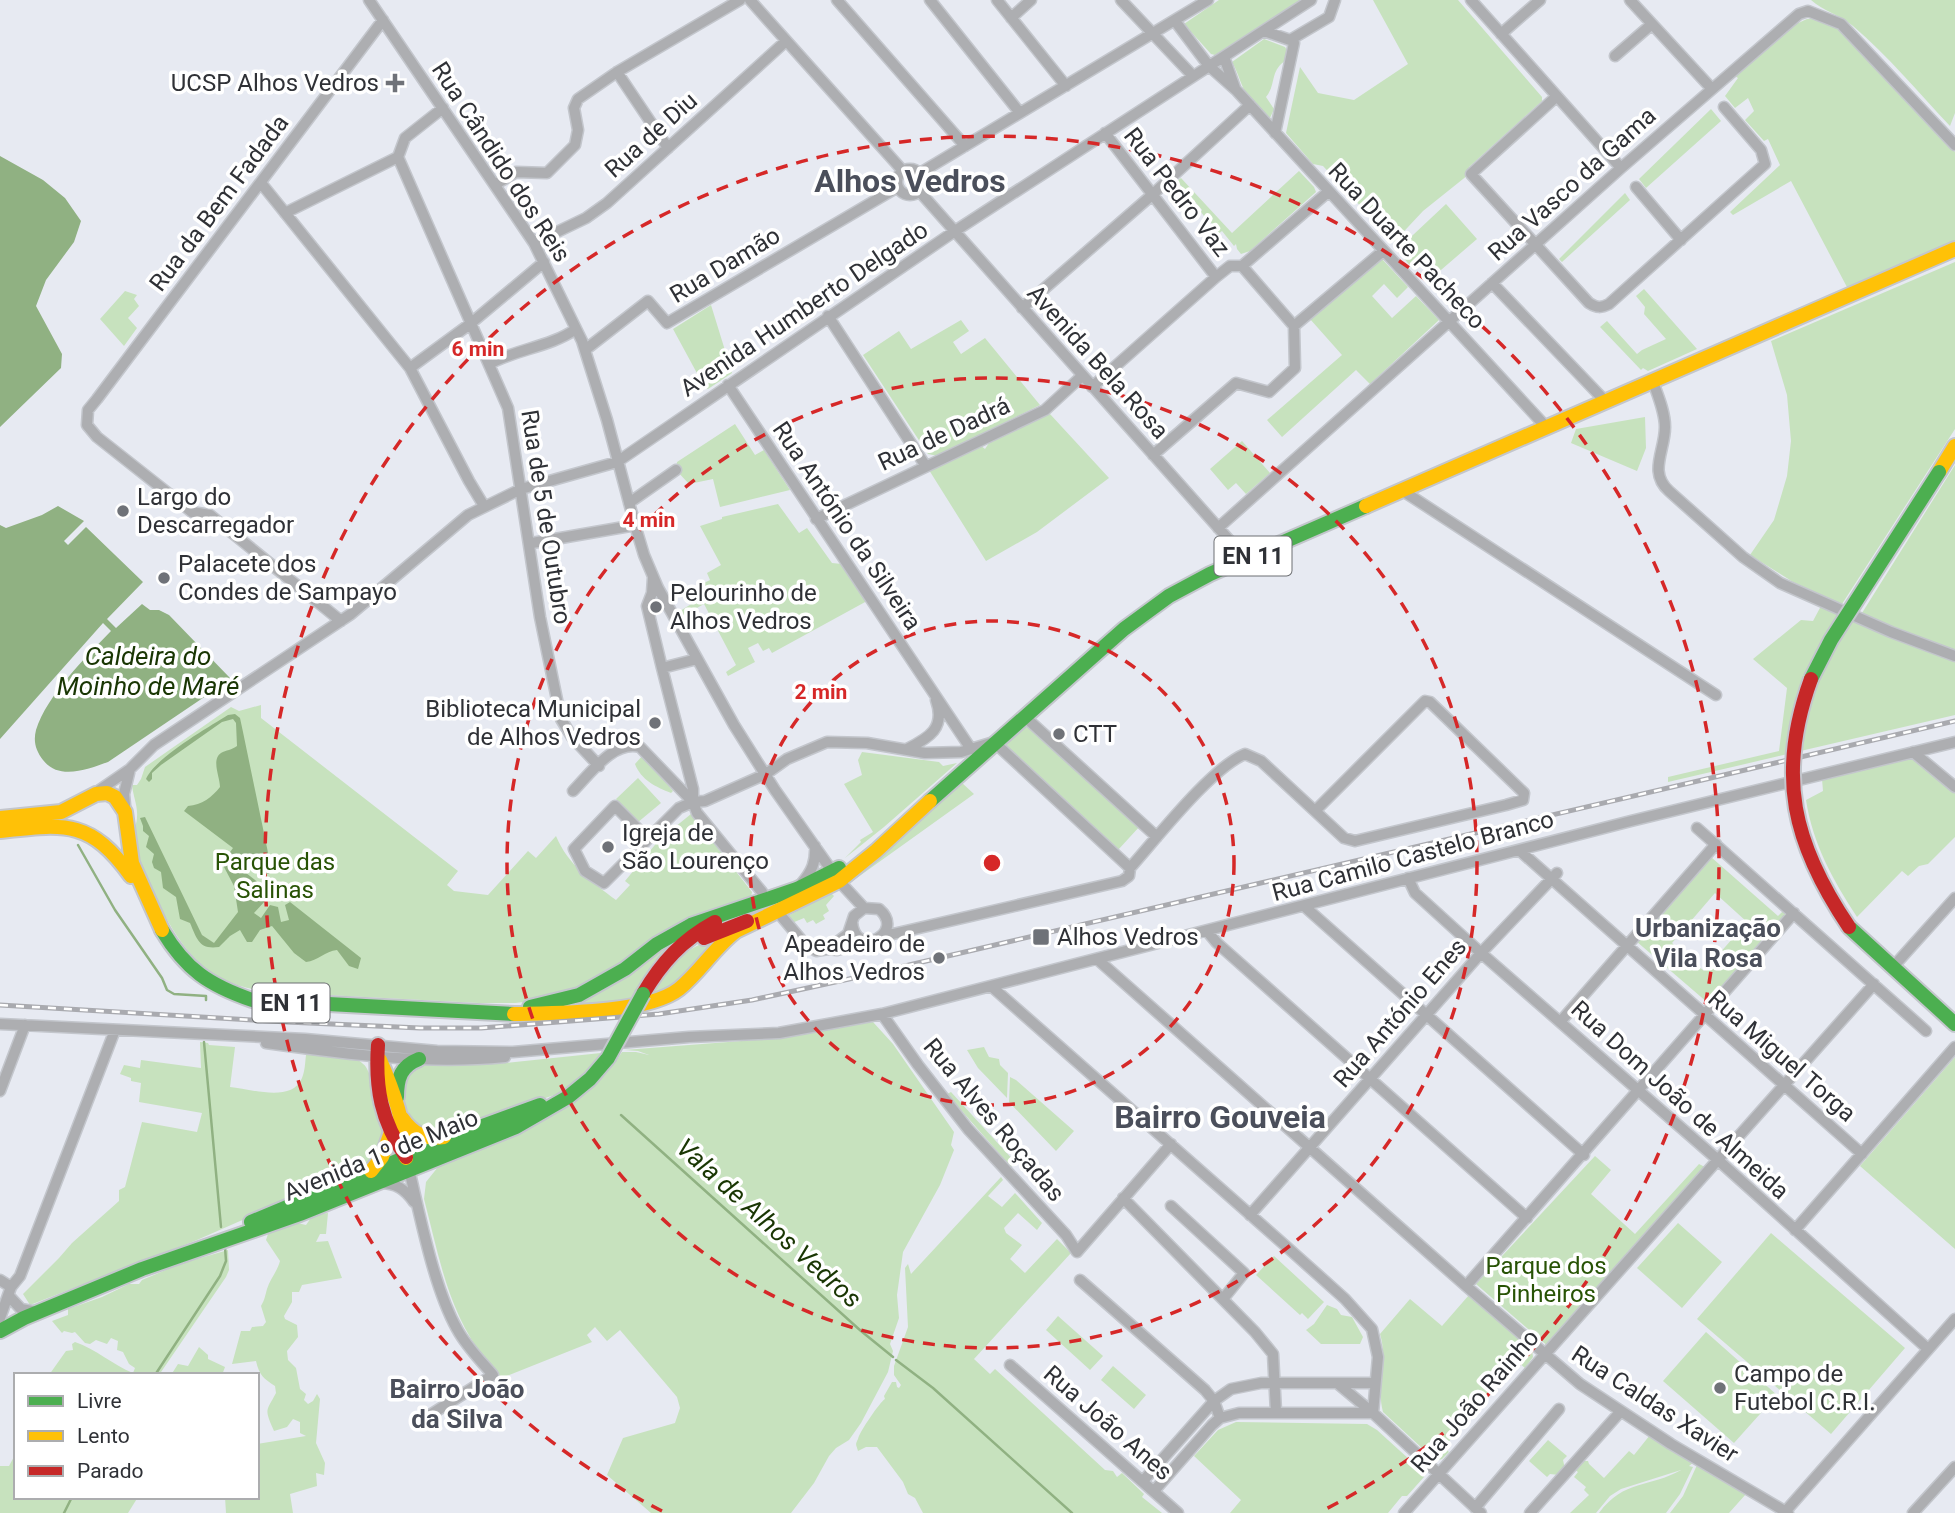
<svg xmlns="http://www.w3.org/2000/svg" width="1955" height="1513" font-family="Roboto,sans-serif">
  <rect width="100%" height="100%" fill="#e7eaf2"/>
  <path fill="#c7e2be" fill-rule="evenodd" d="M1219,0h82l-86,55 -4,-1 -27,-30z
    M1373,0h85l84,97v4l-73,66 -1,8 -45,36 -29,31 -71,-76 -10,-2 -27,-31 14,-66 18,26 36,7 54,-36z
    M1811,0h144v113l-5,13c-32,-34 -62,-70 -97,-100 -14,-12 -30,-15 -42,-26z
    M1819,18l18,8 81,83 37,43v89l-107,48 -57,-108 -58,34 -3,-3 50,-47 -12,-26 -4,2 -19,-21 9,-9 -6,-13 -13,10 -10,-12 13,-18 -3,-2 61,-52 11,-5z
    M1264,39l21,8 3,5 -2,8c-17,12 -9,23 -20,37l8,12 -4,9c-7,-7 -15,-13 -21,-20 -8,-11 -10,-24 -17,-36z
    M1711,109l10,12 -75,67 -7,-9z
    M1299,171l15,16 2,5 -66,59 -9,3 -4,-5 -1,-5 -2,2 -12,-15 -4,3 -9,-15 -2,1 -6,-8 1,-2 -25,-29 4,-3 51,55z
    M1625,193l5,7 -68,62 -3,-3z
    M1446,204l31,35 -43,37 -14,-15 -8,7 -15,-18z
    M1382,259l26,28 -11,11 -13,-14 -12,12 20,22 24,-22 23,24 -69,64 -14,-14 -74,67 -15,-17 75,-65 -32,-36z
    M1955,262v167l-113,175 -49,-22 -43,-27 24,-35 13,-44 4,-35 -4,-46 -16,-54z
    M1644,289l53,60 -49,22 -5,-3 -2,2 -41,-43 7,-6 30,33 5,-4 24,-11 -22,-25 1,-7 -9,-11z
    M125,291l12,4 -3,4 5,7 -11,12 9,10 -13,18 -24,-27z
    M711,305l21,68 -24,16 -3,-1 -32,-59z
    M961,320l8,11 -16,11 8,12 24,-16 55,67 -102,51 -10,-2 -65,-99 36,-24 12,18z
    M1050,414l59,64 -72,54 -51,29 -57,-91 51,-25 5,4 6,-9z
    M1645,417l1,31 -9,23 -66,-28 5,-14z
    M735,424l20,31 9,-5 26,40 -70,17 -7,-28 -24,5 -13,-14 1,-8z
    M1242,441l28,32 -24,21 -10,-11 -8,7 -18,-21z
    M1955,465v186l-37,-13 -56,-25z
    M778,504l21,29 8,-5 25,35 10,1 25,37 -95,52 -3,-5 -6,3 -5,-8 -10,5 7,14 -27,14 -2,-4 10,-7 -32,-61 -25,14 -2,-5 30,-19 -5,-10 8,-4 -3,-7 14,-8 -21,-39 22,-7v-2z
    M1821,606l75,34 59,21v54l-287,67v-5l111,-26 8,-63 -34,-29 48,-39 12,1z
    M261,705v13l197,153 -11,14 7,6 34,4 40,-44 8,7 20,-22c12,29 36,46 60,64l14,-15 -5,-4 34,-41 32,-26 61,78 -1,5 -160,87 -49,16 -27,3h-36l-209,-11c-61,-7 -85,-37 -112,-89 -10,-21 -21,-42 -24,-65 -1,-8 3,-14 3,-21 1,-11 -4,-21 -5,-32h5l4,-6 4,-12 86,-60 8,4z
    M1028,726l112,100 -22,24 -114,-105z
    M862,752l77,10 4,4 14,-3 -73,64 -39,31 16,-16 -1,-2 13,-8 -29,-48 18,-9 -4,-15z
    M643,755l30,36 -2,2c-15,-6 -30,-13 -36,-29z
    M1914,757l41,35v45l-27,27 -9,2 -11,10 -6,-5 -45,46c-24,-37 -44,-72 -51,-117l17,-9 -1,-12z
    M638,778l23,25 -24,20 -21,-24z
    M961,782l13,12 -127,91 2,-4z
    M1711,857l67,59 5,-5 4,3 -79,89 -72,-62zM1715,893l32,29 -43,49 -32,-28z
    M828,890l6,6 -8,9 3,6 -6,4 2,4 -9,5 -3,-4 -6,3 -3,-5 -12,5 -6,-6 22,-12z
    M677,939l-23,23 -25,39 -66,7z
    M718,940l-28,33 -38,25c12,-26 35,-56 66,-58z
    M873,1022l20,22 61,88 -3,13 3,5 -14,35 -37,67 -6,43 2,23 -9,26 3,7 -5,21 -27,51 -12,17 -13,8 -7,8 -15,27 -23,30h-140l-44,-38 16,-37 52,-15 5,-15 -3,-11 -57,-67 -13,11 -12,-14 -8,8 5,7 -90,36 -17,-16 1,-2c-38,-47 -47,-104 -62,-161l2,-17 12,-15c21,-10 42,-20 64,-30 50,-22 89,-36 120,-85h14l13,3 -11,-4 -14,-1 144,-11z
    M200,1042l8,1 1,2 26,2 -5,40c21,2 62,16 72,-9 3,-7 3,-15 4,-23l3,-2 47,6c5,3 10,6 12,12 6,12 20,66 15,77 -3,6 -11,12 -16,17l-170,75 -167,65 -7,-11 36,-36 13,-15 47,-42v-11l6,-3 17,-65 55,10 5,-19 -63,-11 2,-19 -10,-2v-3l-11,-4 4,-9 16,3 1,-8 60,8z
    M984,1047l5,10 10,2 1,6 8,8 -1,25 -29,-30 -11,-18z
    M601,1053l-16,21 -28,20 -115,40 -17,-1c-19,-19 -27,-34 -19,-61l16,-9 73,1z
    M1955,1057v192l-95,-83z
    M1010,1077l6,3 58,51 -18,20 -47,-49z
    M951,1092l65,71 -5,4 -64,-73z
    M1595,1156l16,14 -20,24 44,40 64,-70 10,5 -159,179 -74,-64z
    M1001,1177l2,3 -15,16 14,11 13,-14 27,30 -5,7 -19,-17 -14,15 2,5 16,12 -12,14 15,14 32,-34 14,14 -97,106 16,15 5,-5 110,101 8,1 4,6 5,-4 22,21 -2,3 20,16h-239l-8,-15 -7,-4 -5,-12 -26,-35h-11l-8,4c-2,-7 -3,-6 0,-12 2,-8 22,-37 27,-40l-1,-3 8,-14h4l1,5 2,1 2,-3 -7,-10v-9l14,-39 -3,-59 3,-4 3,10z
    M328,1213l-2,21h-6l-4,8 12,-1 14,37 -40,7 -3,7h-7v10l-8,14 1,3 12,6 1,12 -11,14 1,9 8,8 4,21 6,5 -2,6 4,4 5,-3 4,-7 3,5 -4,44 9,20 -1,12 -8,-2 1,13 -27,8 3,19h-67l-1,-16h32v-53l49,-8 -6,-3v-11l-7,-3 -6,8 -13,4c-10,-23 -8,-19 2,-38l-1,-7c-11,-7 -16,-11 -19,-25l-24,3 9,-33h9l2,-4 11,-1 3,-4 -5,-16c4,-7 4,-10 6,-17 3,-10 10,-17 13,-28l-14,-21 2,-6 25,-12 13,3 7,-10z
    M1678,1223l44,39 -40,46 -45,-40z
    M1771,1233l134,115 -74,86 -134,-115z
    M228,1250l1,20 -3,7 -67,98h-110l17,-24 7,-1 -1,-6 3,-2c21,7 38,23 58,31l2,-5 -6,-4 -6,-12 -6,-2 1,-9 -7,-3 -4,6 -11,-4 -6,4 -5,-1 -10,-11 -3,1 -8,-2 -2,2 -10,-12 16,-6v-6l34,-12 27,-13h10l3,-4 38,-16z
    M1274,1256l50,46 -16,17 -6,-6 -2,2 -44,-40z
    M1469,1295l63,55 1,7 -8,11 -6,-5 -75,84 5,5 -7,7 -6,2 -53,-49c-7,-25 5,-53 -3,-78l30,-35 32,27z
    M1327,1305l10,4 4,6 11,2 11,20 -3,7h-39l-15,-14 8,-6z
    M1058,1316l45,40 -13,14 -44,-40z
    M1706,1332l71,63 -43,48 -71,-62z
    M199,1347l9,8v4l17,8 -3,8h-51l7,-11 10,2z
    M1113,1366l33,29 -12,14 -33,-29z
    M1236,1422l131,2 10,6 44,40 3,7 -17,19h-5l-14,17h-158l11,-13 -47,-44 24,-26z
    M1650,1435l44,27 -5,4 4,1 -13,27 -14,19h-67c25,-34 51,-25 82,-43l-60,19 -11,7 -14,17h-26l19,-18 -5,-5 2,-3 -12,-10 4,-5 -3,-2 9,-9h4l1,3 15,14 25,-27 5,4z
    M1548,1440l19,16 -4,4 2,9 -6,6 -9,-1 -3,3 -18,-16z
    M16,1453v44h122l-10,16h-128v-47h9z
    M1697,1465l49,29 -17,19h-59l13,-17z"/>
  <path fill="#90b182" d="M0,156l43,24 22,18 16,23 -7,21 -28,38 -10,26 26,48 -1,14 -61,59z
    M58,506l26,15 -20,20 4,4 18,-18 57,55 -36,37 9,9 26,-24 8,6h9l10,5 62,64 -123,83c-20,7 -49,19 -65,-2 -7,-9 -10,-18 -7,-30 11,-35 50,-73 75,-99l-8,-8 -103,116v-214l6,3 36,-13z
    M235,714l5,4 3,14 29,140 -4,2 -29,-21 -7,9 28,22v4l-16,3v6l18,-3 4,6 -12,13 7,5 9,-13 8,2 3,15 8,-2 -4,-15 5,-3 71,56 -3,11 -9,-3 -12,-16c-12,1 -19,11 -31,12l-12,-9 -22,-27 -12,4 -8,12h-5l-7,-12 -10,6 -11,11c-20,3 -22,-8 -29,-24l-10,-4 -4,-22 -13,-9 -2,-16 -7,-4 -2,-6 2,-8 -8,-7 3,-11 -6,-5v-5l-3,-8 5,-1 57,118 12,8 24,-31 -4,-26 -10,-19 1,-8 8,-11 -49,-37 4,-5c14,-1 24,-9 32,-19 0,-10 -9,-27 1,-34 5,-3 11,-3 16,-7l-1,-23 -3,-4 -11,3 -61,43 -9,8v6l-3,3 -3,-3c9,-21 61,-51 82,-64z"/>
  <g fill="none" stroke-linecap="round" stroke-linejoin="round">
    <path stroke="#90b182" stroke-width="2.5" d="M78,845l37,65 47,68 5,12 7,4 32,2v4
      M204,1042l17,185
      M621,1115l240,216 32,26
      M896,1360l37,28 139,125
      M155,1375l65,-99 6,-15 -1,-14
      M64,1513l8,-16"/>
    <g stroke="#c3c6cc" stroke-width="13">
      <path id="street" d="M369,0l165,243 48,98 25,79 28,105 9,30 14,33 76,137 41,65 64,91 25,27
        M750,0l153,171
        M837,0l128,146
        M930,0l90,113
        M997,0l69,86
        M1121,0l72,76
        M1471,0l150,168
        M1630,0l82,89
        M1011,18l20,-18
        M1175,21l34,45 28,25 310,337
        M1264,31l26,9 39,-23 6,-17
        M1501,34l39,-34
        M1615,56l37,-32
        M1224,57l11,31
        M617,72l51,76
        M1557,96l-86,78 118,129c8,5 12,5 20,1l156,-140 -4,-14 -37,-43
        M1105,133l111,144
        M1275,133l19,-90 -1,-4
        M398,157l110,251 32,209 21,102 11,18 27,29
        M398,157l7,-19 38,-30
        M897 182a13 13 0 1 1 26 0a13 13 0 1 1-26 0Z
        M920,173l288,-173
        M261,183l149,185 59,113 15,25
        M496,184l20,-12 31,1 28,-28 3,-15 -4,-22 4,-9 39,-27 123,-72
        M1636,187l45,53
        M919,191l327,368
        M285,213l113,-56
        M534,243l52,-25 21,-15 179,-162
        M1242,266l86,-74
        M1492,283l114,119
        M1022,308l130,-113 98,-90
        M828,316l97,149
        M1294,326l89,-75
        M585,350l63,-49 19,22 231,-136
        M489,364c28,-15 61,-17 87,-35
        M410,368l60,-44 74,-62
        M1653,382c5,14 12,30 12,45 0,24 -17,45 4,64l74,66 37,26 111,49 64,24
        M728,385l243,364
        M1092,387l124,-110 14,-11h12
        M1153,455l83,-72 33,9 26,-24 -1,-42 -52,-60
        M1403,491l313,204
        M629,503l47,-33
        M816,519l229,-109 37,-34
        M1218,528l403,-360 178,-154 9,-3 33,13 114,121
        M532,543l98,-17
        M653,578l-1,15 -5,13 15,62 35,-9
        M341,621l-131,-106 -18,-3 -95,-75 -10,-12 1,-15 9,-11 286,-379
        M662,668l31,121v13
        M1024,716l133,121
        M907,749c22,-11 39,-21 29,-49
        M1913,752l42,35
        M98,791l32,-22 24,-24 197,-131 117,-99 53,-26 96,-27 338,-231 356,-231
        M573,791c17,-17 40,-51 67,-44l53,55 4,11 65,79
        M125,805l-1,-11 6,-25
        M1697,828l229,203
        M647,838l-32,-32 -41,43 11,22 19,12 75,-75 14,-6 12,-1 61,-27 21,-15 40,-17 40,1 58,10 36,-1 33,-10 136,126
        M1519,850l343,304
        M1408,878l7,15 66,60 237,207 210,189
        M802,883c10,-12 14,-21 13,-37
        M1304,906l280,249
        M782,917l21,25 13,9 12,-2
        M852,922c3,38 55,11 27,-13l-15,-1 -10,8 -6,18 -20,15 9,1 33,-9
        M1207,931l10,12 310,275
        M884,934h9l229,-53 7,-5 1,-8c26,-29 81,-100 115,-114l16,7 83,77 11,3 151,-36 17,-5 1,-7 -94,-91 -5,-1 -109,109
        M1097,959l369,327 114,98 91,60 117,69
        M1893,967l62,-69
        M991,986l297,262 57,51 27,30 6,28 -5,56
        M882,1014l36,51 50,64 98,106 11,17 94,-108
        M1561,1021l155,-177
        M0,1024l305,15 132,12 76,1 176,-15 90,-4 103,-19 749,-193 324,-79
        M266,1043c79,11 159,22 239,14
        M0,1091l25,-66
        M409,1169c11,47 25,119 48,160 9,17 23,31 36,46l-63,40
        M380,1183c16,0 25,6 34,19
        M1123,1198l132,134 18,22 3,58
        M1171,1206l73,67 -21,26
        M1250,1215l231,-262 76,-80
        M1795,1230l160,-183
        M0,1280l11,7
        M1080,1280l125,110 9,11 6,17
        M1466,1286l328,-373
        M9,1296l12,13 16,3
        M0,1318l11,-31 9,-11 95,-246
        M1010,1365l168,148
        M1337,1383l36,30 108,100
        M1143,1481l71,-80 17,-12 30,-6h114
        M1154,1491l58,-66 8,-7 19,-5h134
        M1475,1508l84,-99
        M1404,1513l470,-529
        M1530,1513l91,-102
        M1784,1513l171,-194
        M1913,1513l42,-46"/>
    </g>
    <g stroke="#c3c6cc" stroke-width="18">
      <path id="fast" d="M930,801l194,-172 45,-33 41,-22 156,-68
        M1849,927l106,97
        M162,930c24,40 47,55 90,70l262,14
        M530,1007l49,-12 46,-26 32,-25 34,-19 106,-36 42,-21
        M397,1097c0,-19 4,-31 22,-38
        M251,1222l215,-90 74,-27
        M0,1331l24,-13 118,-49 158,-55 216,-87 52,-30 22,-18 18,-21"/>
    </g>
    <g stroke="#c3c6cc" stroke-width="18">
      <path id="slow" d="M1939,472l16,-26
        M1366,506l589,-257
        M0,818l61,-6 35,-18 11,-1 8,4 10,15 7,51 30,67
        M0,831c65,-7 90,-12 131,45
        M514,1014c41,-1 133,0 165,-25 21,-17 35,-41 57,-58l103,-50 37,-30 54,-50
        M380,1060c14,32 25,63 26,98
        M402,1118c11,16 23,22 42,19
        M371,1171l11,-14 9,-25"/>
    </g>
    <g stroke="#c3c6cc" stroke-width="18">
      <path id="jam" d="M704,938l43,-17
        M643,994c19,-32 39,-54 72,-72
        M378,1045c-3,43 3,76 28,112"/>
    </g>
    <use href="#street" stroke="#adaeb1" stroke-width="10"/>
    <use href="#fast" stroke="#4caf50" stroke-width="14"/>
    <use href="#slow" stroke="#ffc107" stroke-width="14"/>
    <use href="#jam" stroke="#c62828" stroke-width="14"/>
    <g stroke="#a9aaaf" stroke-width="5">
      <path id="rail" d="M0,1005l287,17 133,6h61l178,-14 93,-14 97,-21 1106,-258"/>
    </g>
    <use href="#rail" stroke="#fff" stroke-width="2.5" stroke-dasharray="8" stroke-linecap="butt"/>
    <g stroke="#c3c6cc" stroke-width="18" stroke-linecap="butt">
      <path id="fast-bridge" d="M1811,679l20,-39 108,-168
        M608,1058l35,-64"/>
    </g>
    <g stroke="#c3c6cc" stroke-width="18" stroke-linecap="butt">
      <path id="jam-bridge" d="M1811,679c-35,96 -18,165 38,248"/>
    </g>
    <use href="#fast-bridge" stroke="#4caf50" stroke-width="14"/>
    <use href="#jam-bridge" stroke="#c62828" stroke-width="14"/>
  </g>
  <g fill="none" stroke="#d62828" stroke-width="3.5" stroke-dasharray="12 9">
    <circle cx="992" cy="863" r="242"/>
    <circle cx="992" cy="863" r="485"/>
    <path d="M662 1511A727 727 0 1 1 1322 1511"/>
  </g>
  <g fill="#6f7278" stroke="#fff" stroke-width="2.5">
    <path d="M391.5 72.5h7v7h7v7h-7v7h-7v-7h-7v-7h7z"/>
    <circle cx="123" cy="511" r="7"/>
    <circle cx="164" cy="578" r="7"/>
    <circle cx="656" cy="607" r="7"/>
    <circle cx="655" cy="723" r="7"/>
    <circle cx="1059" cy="734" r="7"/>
    <circle cx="608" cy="847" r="7"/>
    <rect x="1032" y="928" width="18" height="18" rx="3.5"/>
    <circle cx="939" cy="958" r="7"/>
    <circle cx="1720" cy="1388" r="7"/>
  </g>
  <g text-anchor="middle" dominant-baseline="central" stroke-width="7" stroke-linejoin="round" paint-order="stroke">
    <g fill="#fff" stroke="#6d6f72" stroke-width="2">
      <rect x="1214.5" y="536.5" width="77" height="39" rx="5"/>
      <rect x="252.5" y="983.5" width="77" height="39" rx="5"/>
    </g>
    <g font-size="23" font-weight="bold" fill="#2f3136">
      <text x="1253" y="556">EN 11</text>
      <text x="291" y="1003">EN 11</text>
    </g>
    <g font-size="24" fill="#2f3136" stroke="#fff" text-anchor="start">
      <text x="379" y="83" text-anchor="end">UCSP Alhos Vedros</text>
      <text x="137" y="497">Largo do<tspan x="137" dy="28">Descarregador</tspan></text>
      <text x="178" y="564">Palacete dos<tspan x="178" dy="28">Condes de Sampayo</tspan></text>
      <text x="670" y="593">Pelourinho de<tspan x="670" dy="28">Alhos Vedros</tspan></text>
      <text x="641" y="709" text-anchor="end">Biblioteca Municipal<tspan x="641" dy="28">de Alhos Vedros</tspan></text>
      <text x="1073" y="734">CTT</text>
      <text x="622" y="833">Igreja de<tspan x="622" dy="28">São Lourenço</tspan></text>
      <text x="1057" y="937">Alhos Vedros</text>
      <text x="925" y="944" text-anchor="end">Apeadeiro de<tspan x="925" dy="28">Alhos Vedros</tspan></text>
      <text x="1734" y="1374">Campo de<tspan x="1734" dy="28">Futebol C.R.I.</tspan></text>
    </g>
    <g font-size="24" fill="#2f3136" stroke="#fff">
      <text transform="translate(651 135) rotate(-42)">Rua de Diu</text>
      <text transform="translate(501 162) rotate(57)">Rua Cândido dos Reis</text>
      <text transform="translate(1572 184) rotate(-42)">Rua Vasco da Gama</text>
      <text transform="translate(1177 192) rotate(52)">Rua Pedro Vaz</text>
      <text transform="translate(219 203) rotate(-53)">Rua da Bem Fadada</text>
      <text transform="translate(1407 246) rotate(47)">Rua Duarte Pacheco</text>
      <text transform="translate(725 265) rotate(-31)">Rua Damão</text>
      <text transform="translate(804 309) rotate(-34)">Avenida Humberto Delgado</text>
      <text transform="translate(1098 362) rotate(48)">Avenida Bela Rosa</text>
      <text transform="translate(944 434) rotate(-25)">Rua de Dadrá</text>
      <text transform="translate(546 517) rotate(81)">Rua de 5 de Outubro</text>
      <text transform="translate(847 526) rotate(56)">Rua António da Silveira</text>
      <text transform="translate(1413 856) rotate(-15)">Rua Camilo Castelo Branco</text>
      <text transform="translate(1400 1013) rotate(-49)">Rua António Enes</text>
      <text transform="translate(1782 1056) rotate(41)">Rua Miguel Torga</text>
      <text transform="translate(1680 1100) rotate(42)">Rua Dom João de Almeida</text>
      <text transform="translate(994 1120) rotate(50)">Rua Alves Roçadas</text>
      <text transform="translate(381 1155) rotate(-22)">Avenida 1º de Maio</text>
      <text transform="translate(1475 1401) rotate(-49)">Rua João Rainho</text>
      <text transform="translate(1655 1404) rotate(33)">Rua Caldas Xavier</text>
      <text transform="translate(1108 1423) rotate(41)">Rua João Anes</text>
    </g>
    <g font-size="24" fill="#285305" stroke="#fff">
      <text x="275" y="862">Parque das<tspan x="275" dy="28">Salinas</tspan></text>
      <text x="1546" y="1266">Parque dos<tspan x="1546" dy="28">Pinheiros</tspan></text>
    </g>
    <g font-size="26" font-style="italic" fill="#193603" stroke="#fff">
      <text x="148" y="656">Caldeira do<tspan x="148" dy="30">Moinho de Maré</tspan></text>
      <text transform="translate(769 1223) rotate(42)">Vala de Alhos Vedros</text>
    </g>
    <g font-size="26" font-weight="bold" fill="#4b4f5b" stroke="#fff">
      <text x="1708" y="928">Urbanização<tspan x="1708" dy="30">Vila Rosa</tspan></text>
      <text x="457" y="1389">Bairro João<tspan x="457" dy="30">da Silva</tspan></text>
    </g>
    <g font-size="32" font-weight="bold" fill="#4b4f5b" stroke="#fff">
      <text x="910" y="181">Alhos Vedros</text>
      <text x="1220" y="1117">Bairro Gouveia</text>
    </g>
  </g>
  <circle cx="992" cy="863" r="10" fill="#d62828" stroke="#fff" stroke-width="3.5"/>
  <g font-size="21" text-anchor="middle" font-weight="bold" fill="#d62828" stroke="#fff" stroke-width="7" stroke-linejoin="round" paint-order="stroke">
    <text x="478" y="356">6 min</text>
    <text x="649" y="527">4 min</text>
    <text x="821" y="699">2 min</text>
  </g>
  <rect x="14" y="1373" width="245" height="126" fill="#ffffff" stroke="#acadaf" stroke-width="2"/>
  <rect x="28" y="1396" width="35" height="10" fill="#4caf50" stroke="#acadaf" stroke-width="2"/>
  <text x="77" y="1408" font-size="21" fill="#2f3136">Livre</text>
  <rect x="28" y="1431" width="35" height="10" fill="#ffc107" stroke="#acadaf" stroke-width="2"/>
  <text x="77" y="1443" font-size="21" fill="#2f3136">Lento</text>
  <rect x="28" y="1466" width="35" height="10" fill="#c62828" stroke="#acadaf" stroke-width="2"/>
  <text x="77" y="1478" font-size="21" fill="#2f3136">Parado</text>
</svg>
